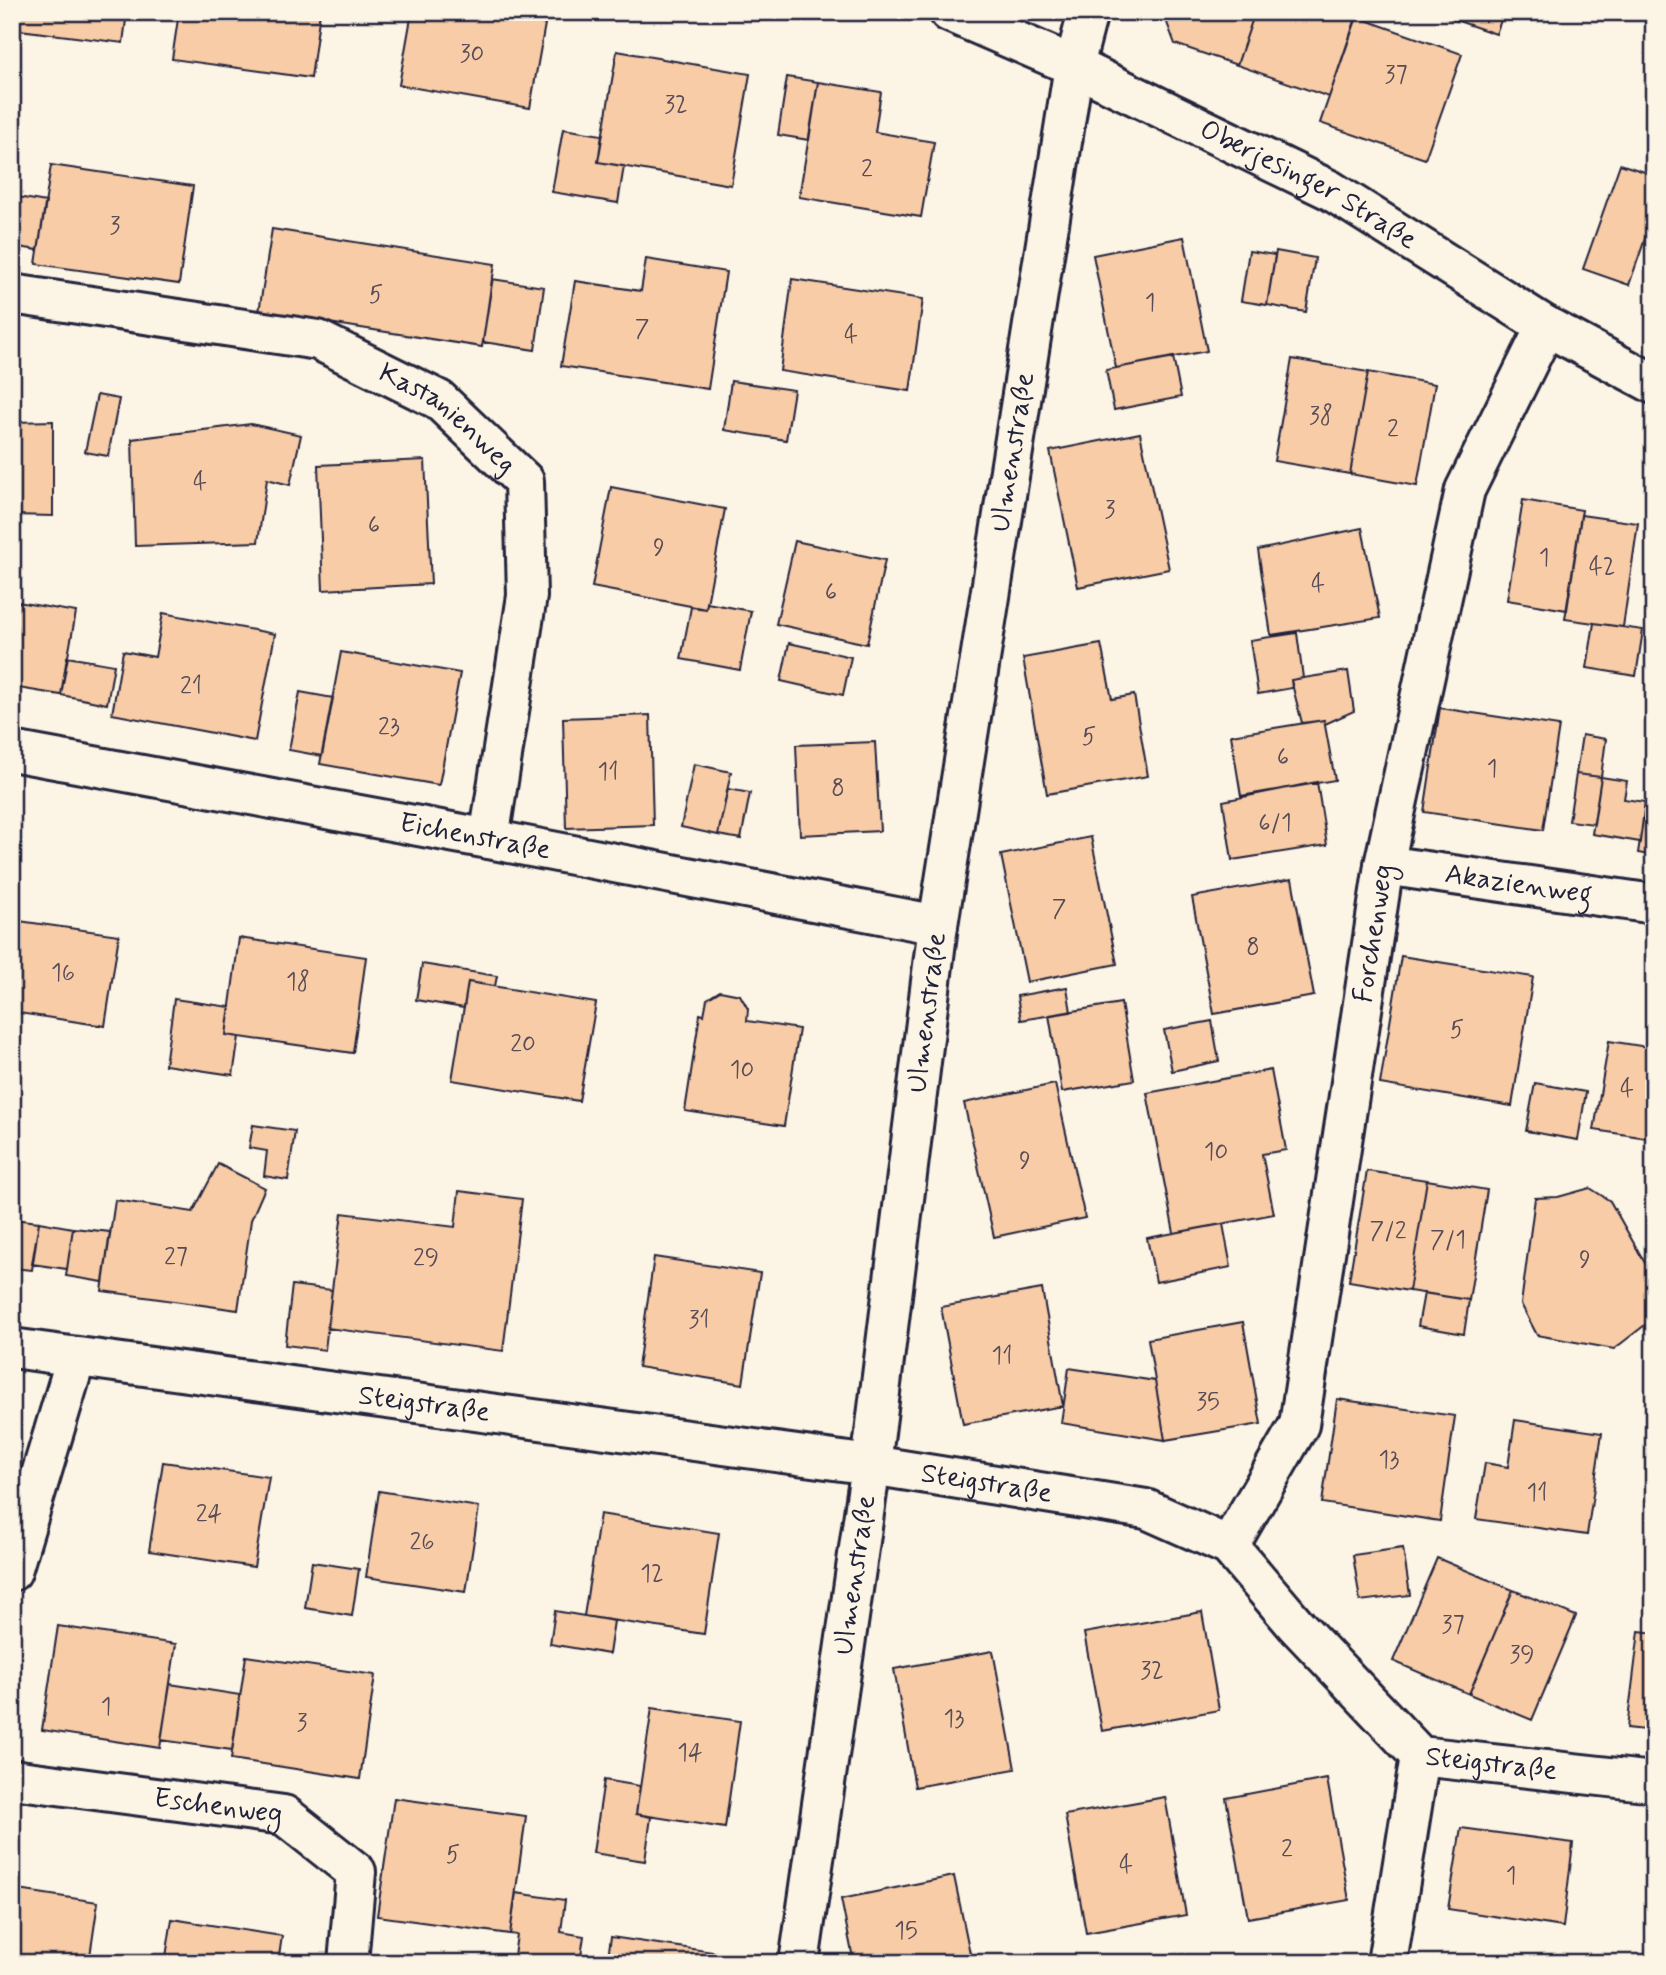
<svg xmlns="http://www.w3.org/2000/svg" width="1666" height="1975" font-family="Mynerve,sans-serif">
  <rect width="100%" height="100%" fill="#fcf5e5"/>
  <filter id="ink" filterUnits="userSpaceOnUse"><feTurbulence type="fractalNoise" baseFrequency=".0143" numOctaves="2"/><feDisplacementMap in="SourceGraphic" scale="14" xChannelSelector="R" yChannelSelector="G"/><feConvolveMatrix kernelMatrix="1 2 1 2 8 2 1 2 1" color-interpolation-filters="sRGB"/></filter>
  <g filter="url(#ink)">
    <path fill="#f8cca7" stroke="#22223b" stroke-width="2" d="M12,12h115l-4,31 -111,-14z
      M179,12h141l-9,66 -139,-19z
      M412,12h72l61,12 -15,84 -131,-23z
      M1163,12h92l-18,53 -62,-21z
      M1255,12h103l-29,85 -92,-32z
      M1432,12h72l-8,22z
      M1357,17l105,37 -37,105 -105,-36z
      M617,51l133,23 -19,111 -133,-23z
      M787,77l31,5 -9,58 -31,-5z
      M818,82l63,10 -6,40 59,10 -13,75 -122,-20z
      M563,129l39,6 -4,27 26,4 -6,37 -66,-11z
      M1620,164l34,11v38l-25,72 -46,-16z
      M51,165l142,21 -14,98 -143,-20z
      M18,197l28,5 -8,48 -26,-4z
      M272,229l223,35 -13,83 -223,-35z
      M1184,237l23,114 -91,17 -23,-113z
      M1249,251l26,4 -8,50 -26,-4z
      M1276,251l39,7 -9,54 -39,-7z
      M646,259l80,13 -18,117 -147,-23 14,-85 66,10z
      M492,279l52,8 -9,63 -52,-8z
      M792,279l131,20 -13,92 -130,-20z
      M1173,357l8,40 -67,13 -8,-40z
      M1292,359l76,13 -18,102 -76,-13z
      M1368,372l67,12 -18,102 -67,-12z
      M731,381l63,9 -8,50 -62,-10z
      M97,395l22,4 -11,57 -23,-4z
      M12,404h3v18l38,-1v95l-41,-1z
      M251,424l50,11 -11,50 -23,-6 -9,63 -123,4 -3,-107z
      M1140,433l29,136 -91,18 -28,-136z
      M425,460l6,124 -108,6 -5,-125z
      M611,487l114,22 -19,100 -114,-22z
      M1523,500l59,10 -15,100 -60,-10z
      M1581,515l57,8 -15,104 -58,-8z
      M1362,528l18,90 -109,17 -13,-85z
      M795,541l90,19 -18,84 -91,-20z
      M12,601l64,11 -15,83 -49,-8z
      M707,603l44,8 -11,59 -59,-11 10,-52 15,2z
      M163,613l112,21 -20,107 -143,-27 11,-63 32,6z
      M1594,623l49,7 -7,46 -49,-8z
      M1297,633l6,45 -12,2 1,8 -34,6 -8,-54z
      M789,643l62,14 -8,38 -62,-14z
      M1101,644l11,55 22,-4 14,81 -101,18 -24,-136z
      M341,652l119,21 -21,112 -119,-21z
      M67,657l47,8 -7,39 -46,-9z
      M1348,671l6,40 -29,13 -1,-4 -22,3 -11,-43z
      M300,692l33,6 -11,58 -33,-6z
      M1440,708l119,18 -16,104 -119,-18z
      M650,715l3,110 -87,3 -3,-110z
      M1324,720l11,60 -94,16 -10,-61z
      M1582,735l24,4 -5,38 -25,-3z
      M875,742l5,89 -80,4 -4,-90z
      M1654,749v107l-16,-3z
      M694,764l37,8 -13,63 -37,-8z
      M1576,774l25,3 -7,47 -25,-3z
      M1601,777l26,4 -3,18 21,3 -5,40 -48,-8z
      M1317,782l10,63 -95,15 -9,-59z
      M728,789l22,4 -9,46 -23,-4z
      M1091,837l26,127 -90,18 -26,-127z
      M1292,879l22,117 -100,18 -22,-117z
      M12,920l107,15 -14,91 -93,-14z
      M239,938l127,19 -13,96 -127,-18z
      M1401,956l132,21 -21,129 -132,-22z
      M422,964l75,12 -2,10 -27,-4 -4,26 -48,-8z
      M468,982l128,21 -17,98 -127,-21z
      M1067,987l4,25 -50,8 -4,-24z
      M720,991l20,4 8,14 -1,12 52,8 -15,97 -99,-15 15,-97 4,1 3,-16z
      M174,999l56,8 -4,28 13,2 -6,38 -68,-10z
      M1121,1003l13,77 -72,12 -13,-77z
      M1212,1021l7,40 -47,10 -8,-41z
      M1609,1041l45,7v91l-60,-9z
      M1271,1070l15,80 -24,4 12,60 -100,19 -27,-140z
      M1535,1083l51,9 -8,48 -52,-9z
      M1055,1084l30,134 -91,19 -30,-134z
      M253,1125l42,6 -7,49 -24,-4 3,-25 -18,-3z
      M218,1164l47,24 -14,32 -13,90 -136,-19 13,-91 78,12z
      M1367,1171l60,9 -18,111 -60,-10z
      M1427,1180l60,10 -18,110 -60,-9z
      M1590,1188l20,13 44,78v39l-40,31 -77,-14 -16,-31 14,-106 23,-1z
      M459,1191l63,8 -19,152 -176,-23 15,-115 113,14z
      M12,1219l27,3 -7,48 -20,-2z
      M39,1222l34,6 -6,41 -35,-5z
      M1223,1224l8,43 -75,15 -9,-44z
      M73,1228l37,4 -7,50 -37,-6z
      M654,1257l106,16 -17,111 -105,-17z
      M292,1285l40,5 -7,60 -40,-5z
      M1042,1289l21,117 -100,18 -22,-117z
      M1424,1293l45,7 -5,34 -46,-8z
      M1243,1322l18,102 -96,16 -17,-101z
      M1069,1368l86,13 10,59 -104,-17z
      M1337,1399l118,17 -15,105 -118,-18z
      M1515,1420l87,13 -15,102 -111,-16 9,-56 23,4z
      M163,1462l106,15 -15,90 -105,-16z
      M379,1491l100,16 -13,85 -100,-15z
      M600,1514l119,19 -15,101 -120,-18z
      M1403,1548l7,47 -50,6 -7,-46z
      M1437,1558l76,32 -44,104 -76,-33z
      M312,1562l47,7 -7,47 -47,-8z
      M1513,1590l63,26 -44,104 -63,-26z
      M555,1611l59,10 -5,33 -59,-10z
      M1202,1612l17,98 -117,21 -18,-98z
      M58,1626l118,18 -16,104 -118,-18z
      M1639,1631l15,2v98l-27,-3z
      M993,1651l22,118 -100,18 -21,-118z
      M246,1656l129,19 -15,104 -129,-20z
      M170,1684l70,11 -8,55 -71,-10z
      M652,1708l88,13 -15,107 -89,-14z
      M1327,1779l22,121 -101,18 -22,-120z
      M604,1780l36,6 -4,28 15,3 -6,44 -52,-8z
      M1165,1797l21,118 -100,18 -21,-118z
      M394,1798l132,18 -16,118 -133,-18z
      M1461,1828l112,15 -10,84 -115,-18z
      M954,1876l18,87h-118l-13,-64z
      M12,1889l86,13 -9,61h-77z
      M516,1893l49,7 -4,32 23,4 -4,27h-67l4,-28 -7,-1z
      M172,1919l110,17 -4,27h-113z
      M611,1937l109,16 -1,10h-112z"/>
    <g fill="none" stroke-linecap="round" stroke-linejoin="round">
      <g stroke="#22223b" stroke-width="44">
        <g id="street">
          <path id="s1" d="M949,12l125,54 256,124 216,136 108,58"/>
          <path id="s2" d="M12,294l306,46 121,60 85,81 3,115 -38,243"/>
          <path id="s3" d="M12,751l477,88 449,86"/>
          <path id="s4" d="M1384,865l270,39"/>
          <path id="s5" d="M12,1348l859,117 275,44 83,37 67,79 124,131 234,26"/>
          <path id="s6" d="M1229,1546l70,-121 85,-560 81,-375 81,-164"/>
          <path d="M12,1571l64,-213"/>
          <path id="s7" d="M12,1779l272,36 72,57 -8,91"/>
          <path id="s8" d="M799,1963l72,-498 67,-540 136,-859 14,-54"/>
          <path d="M1387,1963l33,-207"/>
        </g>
      </g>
      <use href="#street" stroke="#fcf5e5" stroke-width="38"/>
    </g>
  </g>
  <g text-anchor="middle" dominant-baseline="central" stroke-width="5" stroke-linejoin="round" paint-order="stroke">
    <g font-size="24" fill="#584c56">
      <text x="472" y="54">30</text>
      <text x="1396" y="75">37</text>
      <text x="676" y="105">32</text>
      <text x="867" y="169">2</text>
      <text x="115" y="226">3</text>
      <text x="376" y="295">5</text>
      <text x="1150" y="303">1</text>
      <text x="642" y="329">7</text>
      <text x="851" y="335">4</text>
      <text x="1321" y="416">38</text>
      <text x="1393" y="429">2</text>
      <text x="200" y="482">4</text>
      <text x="1110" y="510">3</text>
      <text x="374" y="525">6</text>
      <text x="659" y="548">9</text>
      <text x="1544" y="558">1</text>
      <text x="1602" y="567">42</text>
      <text x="1318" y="584">4</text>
      <text x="831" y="592">6</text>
      <text x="191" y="686">21</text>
      <text x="389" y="727">23</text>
      <text x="1089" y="737">5</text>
      <text x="1283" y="757">6</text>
      <text x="1492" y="769">1</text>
      <text x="608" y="772">11</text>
      <text x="838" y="788">8</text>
      <text x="1275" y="823">6/1</text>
      <text x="1059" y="909">7</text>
      <text x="1253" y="947">8</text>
      <text x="63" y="973">16</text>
      <text x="298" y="982">18</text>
      <text x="1457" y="1030">5</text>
      <text x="523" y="1044">20</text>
      <text x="742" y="1070">10</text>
      <text x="1627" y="1089">4</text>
      <text x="1216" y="1152">10</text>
      <text x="1025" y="1161">9</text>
      <text x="1388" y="1231">7/2</text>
      <text x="1448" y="1240">7/1</text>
      <text x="176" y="1257">27</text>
      <text x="426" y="1258">29</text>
      <text x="1585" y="1260">9</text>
      <text x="699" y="1320">31</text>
      <text x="1002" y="1356">11</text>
      <text x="1208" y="1402">35</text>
      <text x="1389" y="1460">13</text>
      <text x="1537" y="1493">11</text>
      <text x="209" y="1514">24</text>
      <text x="422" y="1542">26</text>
      <text x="652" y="1574">12</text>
      <text x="1453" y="1625">37</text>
      <text x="1522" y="1655">39</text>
      <text x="1152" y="1671">32</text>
      <text x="106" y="1707">1</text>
      <text x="954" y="1719">13</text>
      <text x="302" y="1723">3</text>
      <text x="690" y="1753">14</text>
      <text x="1287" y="1849">2</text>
      <text x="453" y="1855">5</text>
      <text x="1126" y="1865">4</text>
      <text x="1511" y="1876">1</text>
      <text x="906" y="1931">15</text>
    </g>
    <g font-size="28" fill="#22223b" stroke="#fcf5e5">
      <text stroke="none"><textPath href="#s1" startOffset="399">Oberjesinger Straße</textPath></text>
      <text stroke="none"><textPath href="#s2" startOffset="462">Kastanienweg</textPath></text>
      <text stroke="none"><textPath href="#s8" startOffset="1526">Ulmenstraße</textPath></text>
      <text stroke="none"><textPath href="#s3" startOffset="471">Eichenstraße</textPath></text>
      <text stroke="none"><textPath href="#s4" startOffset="136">Akazienweg</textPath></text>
      <text stroke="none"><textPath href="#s6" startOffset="637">Forchenweg</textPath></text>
      <text stroke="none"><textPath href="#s8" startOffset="959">Ulmenstraße</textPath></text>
      <text stroke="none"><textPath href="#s5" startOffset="416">Steigstraße</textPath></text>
      <text stroke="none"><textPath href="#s5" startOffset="984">Steigstraße</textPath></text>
      <text stroke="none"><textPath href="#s8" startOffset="392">Ulmenstraße</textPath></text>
      <text stroke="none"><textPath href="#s5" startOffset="1592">Steigstraße</textPath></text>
      <text stroke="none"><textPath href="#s7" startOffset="208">Eschenweg</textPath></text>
    </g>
  </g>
  <rect width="1666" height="1975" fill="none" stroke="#fcf5e5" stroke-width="42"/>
  <rect x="21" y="21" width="1624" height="1933" fill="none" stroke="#22223b" stroke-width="2.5" filter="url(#ink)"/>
</svg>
